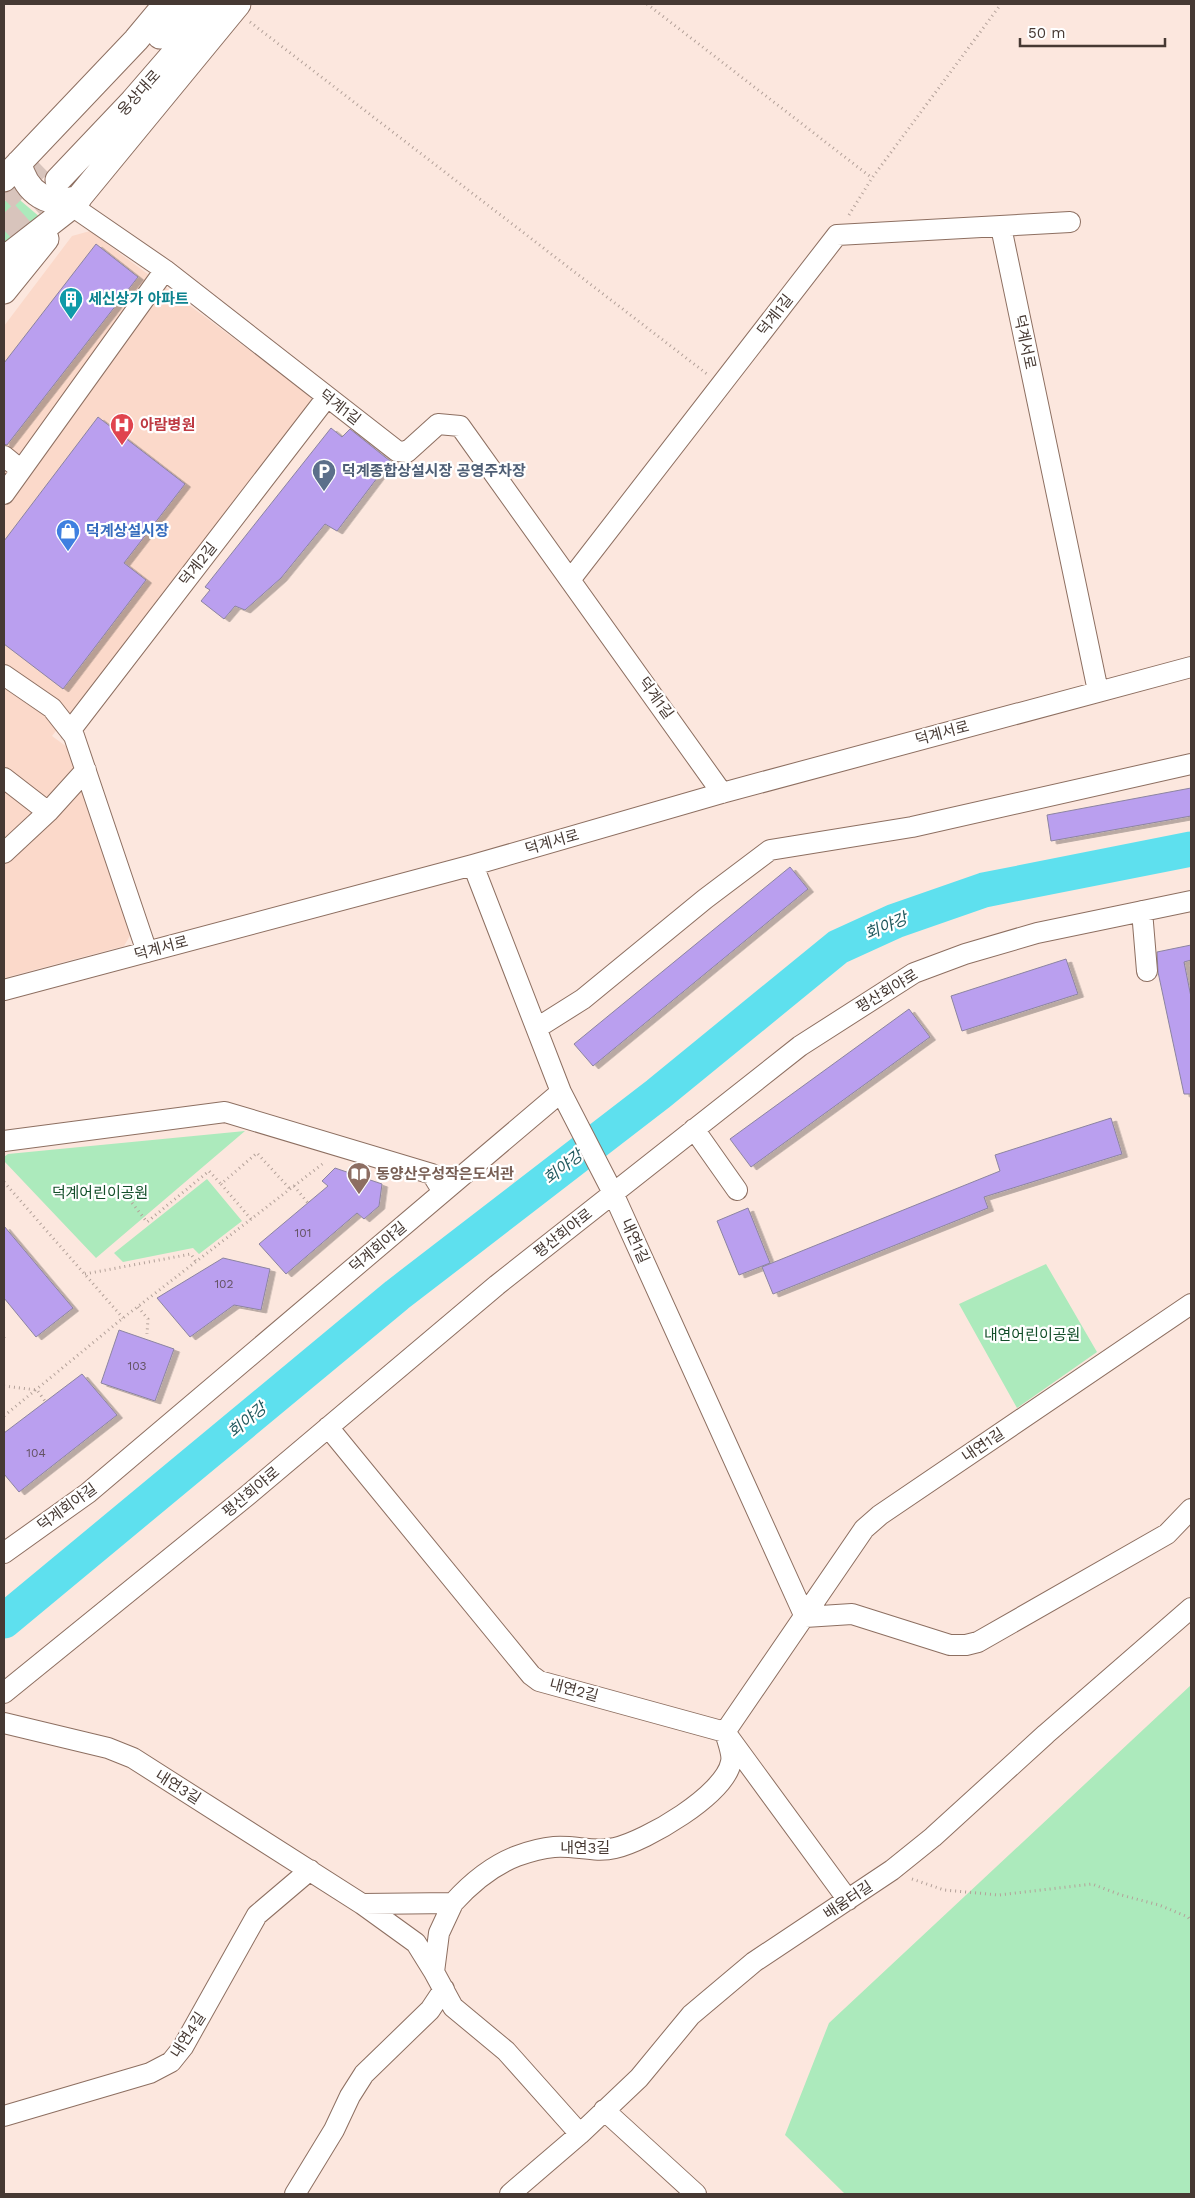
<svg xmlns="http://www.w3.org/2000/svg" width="1195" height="2198" font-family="'Work Sans','Noto Sans KR',sans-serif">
  <defs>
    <filter id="shadow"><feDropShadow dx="5.5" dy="3" stdDeviation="0" flood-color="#0004"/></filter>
  </defs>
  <rect width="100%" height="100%" fill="#fce7de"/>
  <path fill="#fbd9ca" d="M90,231l221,165v9l-259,331 15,11 64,187 -7,12 -120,32v-652l68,-90z"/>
  <path fill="#aceabc" d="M16,191l5,10 20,17 -37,30v-46z
    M245,1131l-149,127 -92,-97v-4l4,-3z
    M207,1179l35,42 -43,33 -6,-6 -70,14 -9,-9z
    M1046,1264l51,88 -80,56 -58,-104z
    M1191,1685v509h-346l-60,-59 44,-112z"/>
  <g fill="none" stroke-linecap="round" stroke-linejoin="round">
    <path stroke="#5ee0ee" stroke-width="35" d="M4,1621l393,-326 261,-201 180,-147 57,-26 89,-31 207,-41"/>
  </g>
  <path fill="#ba9fef" stroke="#8c84a0" filter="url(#shadow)" d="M96,244l42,33 -131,168 -3,-1v-81z
    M98,417l87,67 -61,79 22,17 -83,109 -59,-45v-103z
    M331,428l11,9 8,-8 40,32 -53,70 -12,-7 -44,54 -36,32 -10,-4 -11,13 -23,-18 9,-11 -5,-3z
    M1191,788v28l-140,25 -4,-26z
    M790,867l18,22 -215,177 -19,-22z
    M1191,945v15l-7,2 7,35v97h-7l-26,-122 -1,-20z
    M1066,959l12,35 -116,37 -11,-35z
    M909,1009l21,28 -179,130 -21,-28z
    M1111,1118l11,36 -138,43 4,11 -215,86 -11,-27 238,-96 -5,-16z
    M335,1168l47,16 -3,22 -15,13 -7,-6 -71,61 -27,-30 69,-58 -6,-5z
    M748,1208l22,55 -31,12 -22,-54z
    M4,1226l69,82 -37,29 -32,-39z
    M223,1258l47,11 -9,41 -27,-5 -44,32 -33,-39z
    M119,1330l55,19 -19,52 -54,-18z
    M82,1374l35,41 -98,77 -15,-18v-41z"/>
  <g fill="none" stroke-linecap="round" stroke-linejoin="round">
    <path stroke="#d8c4bc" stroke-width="25" stroke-dasharray="25 12" stroke-linecap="butt" d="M4,199l36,-35
      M4,230l53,-49"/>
    <g stroke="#8d6f61" stroke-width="22">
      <path id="minor" d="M72,206l93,64 232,181 10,1 31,-28 22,2 262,367
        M1001,227l97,464
        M4,456l17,14
        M4,494l161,-224
        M570,580l267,-345 233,-13
        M4,675l48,33 22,28 73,216
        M70,731l257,-334
        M4,778l44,34
        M4,853l44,-41 38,-42
        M473,865l88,227 52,101 192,424
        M1142,911l5,60
        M4,990l469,-125 249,-72 469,-126
        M537,1028l46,-29 122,-100 65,-49 142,-23 279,-63
        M694,1129l43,61
        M4,1141l221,-29 207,62 11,18
        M328,1427l203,248 8,6 186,51 123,168
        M4,1553l84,-60 473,-401
        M805,1617l47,-3 98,31h16l12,-3 189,-108 24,-25
        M4,1693l244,-198 249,-210 303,-239 114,-73 51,-19 72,-21 154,-32
        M4,1723l104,25 25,10 229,146 54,39 18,29 19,35 53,44 74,83
        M362,1904l91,-1c18,-20 38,-37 64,-47 11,-4 26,-8 37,-9 20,-2 41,6 61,1 31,-7 110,-53 116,-86 2,-8 -4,-22 -6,-30l139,-203 16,-14 311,-211
        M434,1972l5,-39 14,-30
        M604,2110l92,84
        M4,2116l146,-43 21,-11 12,-15 74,-132 53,-45
        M295,2194l39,-64 16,-34 14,-22 66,-64 14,-21
        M510,2194l70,-60 59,-56 52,-63 63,-53 138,-92 41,-33 113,-103 145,-126"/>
    </g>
    <g stroke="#8d6f61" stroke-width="27">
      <path id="major" d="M160,36l28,-32
        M19,163c7,30 29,45 60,35
        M4,179l132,-139 30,-36
        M58,180l75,-79 84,-97
        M4,259l68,-53 166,-202
        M4,291l42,-52"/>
    </g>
    <path stroke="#b3a199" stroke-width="3" stroke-dasharray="1 4" stroke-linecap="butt" d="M647,4l225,174
      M250,22l457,352
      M849,215l23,-37 129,-174
      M4,1182l119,136
      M294,1186l14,17
      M129,1199l18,23 62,-51 12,13
      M251,1219l-30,-35 36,-31 33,36
      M85,1274l106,-20 5,8
      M138,1307l10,12 -1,15
      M4,1337v1
      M4,1386l33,4 8,11
      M4,1416l119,-98 202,-156
      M912,1879l32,11 55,5 93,-11 29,11 38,10 29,12 3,4"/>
    <use href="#minor" stroke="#fff" stroke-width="20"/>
    <use href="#major" stroke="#fff" stroke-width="25"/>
  </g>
  <defs>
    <g id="building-pin" transform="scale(1.25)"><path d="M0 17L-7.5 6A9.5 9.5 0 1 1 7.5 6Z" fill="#0f9aa8" stroke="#fff"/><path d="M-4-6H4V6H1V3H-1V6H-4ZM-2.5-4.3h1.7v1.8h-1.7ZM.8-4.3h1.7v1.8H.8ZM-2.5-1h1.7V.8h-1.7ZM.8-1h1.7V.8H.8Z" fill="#fff"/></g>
    <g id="hospital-pin" transform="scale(1.25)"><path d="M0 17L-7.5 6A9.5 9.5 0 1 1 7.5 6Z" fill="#e0444e" stroke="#fff"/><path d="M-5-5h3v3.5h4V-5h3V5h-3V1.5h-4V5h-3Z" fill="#fff"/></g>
    <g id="parking-pin" transform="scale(1.25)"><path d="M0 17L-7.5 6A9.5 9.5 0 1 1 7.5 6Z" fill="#5c6f8a" stroke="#fff"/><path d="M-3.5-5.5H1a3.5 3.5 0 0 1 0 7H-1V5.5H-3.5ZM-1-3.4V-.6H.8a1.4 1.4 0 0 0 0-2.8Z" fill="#fff"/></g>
    <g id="shop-pin" transform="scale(1.25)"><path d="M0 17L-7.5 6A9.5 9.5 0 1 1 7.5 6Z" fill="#3f7fe0" stroke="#fff"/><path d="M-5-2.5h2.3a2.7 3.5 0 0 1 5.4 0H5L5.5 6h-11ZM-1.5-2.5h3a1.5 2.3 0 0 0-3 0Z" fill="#fff"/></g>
    <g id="library-pin" transform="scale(1.25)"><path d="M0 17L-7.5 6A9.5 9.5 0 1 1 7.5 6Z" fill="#8d6e63" stroke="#fff"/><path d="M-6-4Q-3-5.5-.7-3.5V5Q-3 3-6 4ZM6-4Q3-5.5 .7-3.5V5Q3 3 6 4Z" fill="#fff"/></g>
  </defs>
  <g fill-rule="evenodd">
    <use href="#building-pin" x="71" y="299"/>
    <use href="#hospital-pin" x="122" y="425"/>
    <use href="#parking-pin" x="324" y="471"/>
    <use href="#shop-pin" x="68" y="531"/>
    <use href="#library-pin" x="359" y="1174"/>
  </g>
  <g text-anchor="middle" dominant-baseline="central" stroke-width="4.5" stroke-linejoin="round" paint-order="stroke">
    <g font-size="12" fill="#635262">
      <text x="303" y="1233">101</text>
      <text x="224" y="1284">102</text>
      <text x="137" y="1366">103</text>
      <text x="36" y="1453">104</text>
    </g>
    <g font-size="15" fill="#463933" stroke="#fff">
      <text transform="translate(139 93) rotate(-48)">웅상대로</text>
      <text transform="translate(775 315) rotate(-52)">덕계1길</text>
      <text transform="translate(1025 342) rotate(78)">덕계서로</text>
      <text transform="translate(340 407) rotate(38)">덕계1길</text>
      <text transform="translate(198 564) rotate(-52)">덕계2길</text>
      <text transform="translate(656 698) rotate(54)">덕계1길</text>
      <text transform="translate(942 733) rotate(-15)">덕계서로</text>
      <text transform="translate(552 842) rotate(-16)">덕계서로</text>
      <text transform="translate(161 948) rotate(-15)">덕계서로</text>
      <text transform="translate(887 991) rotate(-31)">평산회야로</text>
      <text transform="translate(563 1233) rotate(-38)">평산회야로</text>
      <text transform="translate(635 1241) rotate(66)">내연1길</text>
      <text transform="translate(378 1247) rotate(-40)">덕계회야길</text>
      <text transform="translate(983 1445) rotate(-34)">내연1길</text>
      <text transform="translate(251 1492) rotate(-40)">평산회야로</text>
      <text transform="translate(67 1507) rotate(-36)">덕계회야길</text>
      <text transform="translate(574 1690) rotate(15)">내연2길</text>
      <text transform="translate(178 1787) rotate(32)">내연3길</text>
      <text x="585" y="1848">내연3길</text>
      <text transform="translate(848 1900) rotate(-34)">배움터길</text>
      <text transform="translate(188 2035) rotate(-57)">내연4길</text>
    </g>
    <g font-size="15" font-weight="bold" fill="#0d838f" stroke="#fff" text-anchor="start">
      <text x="88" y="299">세신상가 아파트</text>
    </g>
    <g font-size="15" font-weight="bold" fill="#be3a42" stroke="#fff" text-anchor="start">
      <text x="140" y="425">아람병원</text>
    </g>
    <g font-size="15" font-weight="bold" fill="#4e5e75" stroke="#fff" text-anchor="start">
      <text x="342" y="471">덕계종합상설시장 공영주차장</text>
    </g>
    <g font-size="15" font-weight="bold" fill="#366cbe" stroke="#fff" text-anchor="start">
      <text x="86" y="531">덕계상설시장</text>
    </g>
    <g font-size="15" font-weight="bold" fill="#785e54" stroke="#fff" text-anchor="start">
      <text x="376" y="1174">동양산우성작은도서관</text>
    </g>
    <g font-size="15" fill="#134f2a" stroke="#fff">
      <text x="100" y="1193">덕계어린이공원</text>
      <text x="1032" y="1335">내연어린이공원</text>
    </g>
    <g font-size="16" font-style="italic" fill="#21595e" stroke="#fff">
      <text transform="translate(886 926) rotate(-23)">회야강</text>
      <text transform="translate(563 1167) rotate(-38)">회야강</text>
      <text transform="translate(247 1420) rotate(-40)">회야강</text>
    </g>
  </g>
  <rect width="1195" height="2198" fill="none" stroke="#463933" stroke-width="10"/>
  <path d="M1020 38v8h145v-8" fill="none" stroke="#463933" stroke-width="2.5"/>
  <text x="1028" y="38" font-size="15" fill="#463933" stroke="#ffffff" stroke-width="4" paint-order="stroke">50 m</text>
</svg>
